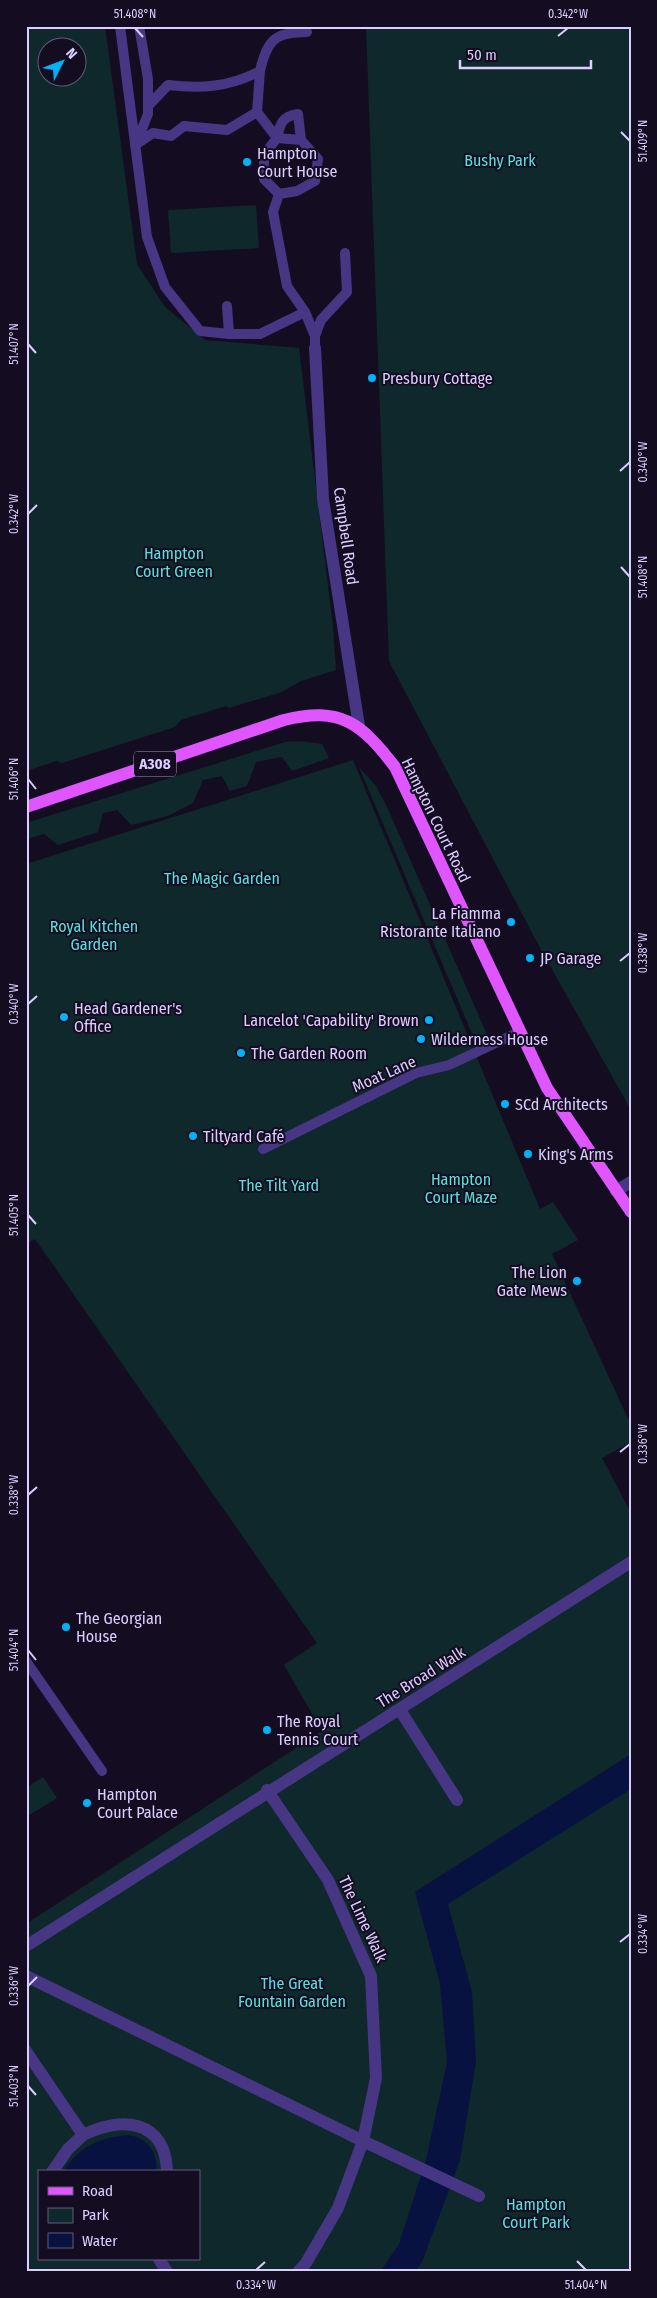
<svg xmlns="http://www.w3.org/2000/svg" width="657" height="2298" font-family="'Fira Sans Condensed',sans-serif">
  <rect width="100%" height="100%" fill="#140d22"/>
  <path fill="#0f282c" fill-rule="evenodd" d="M26,26h79l32,238 28,43 40,33 94,8 34,279 3,43 -35,11 -19,11 -53,16 -3,-2 -45,14 -6,7 -113,36 -6,-2 -30,10zM48,48h30v30h-30z
    M366,26h265v1084l-91,-162 -151,-287z
    M256,205l3,43 -88,5 -3,-43z
    M300,741l22,3 7,14 -37,13 -10,-14 -26,5 -9,24 -17,5 -8,-15 -19,4 -10,23 -25,13 -37,9 -14,-15 -14,3 -5,19 -40,13 -14,-11 -18,5v-16l259,-81z
    M353,760l187,449 13,-7 25,38 -26,14 79,171v17l-29,16 29,55v759h-605v-348l296,-193 -38,-66 33,-22 -282,-404 -9,5v-380zM39,2172h160v87h-160z
    M359,767l17,19 11,21 102,232 -13,4z
    M43,1777l14,21 -31,19v-29z"/>
  <path fill="#071240" d="M631,1754v35l-183,115 24,88 4,69 -16,99 -38,102 -7,10h-35l19,-28 27,-84 21,-98 -7,-78 -25,-92z
    M129,2135c18,3 30,18 27,37h-93c15,-25 37,-35 66,-37z"/>
  <g fill="none" stroke-linecap="round" stroke-linejoin="round">
    <path stroke="#473683" stroke-width="10" d="M120,26l27,211 18,50 35,44 29,3
      M260,71l-3,41 20,26
      M148,106l20,-21c33,4 62,2 92,-14 7,-31 15,-39 47,-39
      M277,138c3,-14 5,-22 21,-24l3,26
      M136,144l12,-30v-35l-9,-53
      M135,145l18,-12 18,3 13,-10 43,4 30,-18
      M279,194l-15,-15v-24l13,-17 24,2 17,19 -3,22 -18,10 -18,3 -6,18 14,74 18,26 10,24v12
      M227,306l2,28h31l45,-22
      M315,336l6,-16 26,-28 -2,-39
      M263,1149l153,-76 33,-8 70,-33
      M26,1661l76,110"/>
    <path stroke="#473683" stroke-width="12" d="M400,1710l57,90
      M267,1790l61,90 43,96 5,102 -13,63 -25,67 -32,55 -8,9
      M26,1946c201,-129 404,-255 605,-384
      M26,1976l337,165 116,55
      M26,2051l57,84c38,-19 83,-16 84,37
      M52,2172l16,-23 15,-14
      M159,2259l8,13"/>
    <path stroke="#473683" stroke-width="12" d="M315,348l8,151 36,227
      M616,1191l15,-9"/>
    <path stroke="#df55ff" stroke-width="12" d="M26,807l258,-87c57,-14 77,3 111,47l152,321 84,124"/>
  </g>
  <path fill="none" stroke="#dcceff" stroke-width="2" d="M135,28l8,9M558,36l10,-8M621,132l9,9M28,344l8,9M620,471l10,-9M28,514l9,-9M621,567l9,10M28,779l8,10M620,961l10,-8M28,1004l9,-8M28,1215l8,9M620,1452l10,-8M28,1495l9,-8M28,1650l8,10M620,1942l10,-8M28,1986l9,-9M28,2086l8,9M577,2261l9,9M256,2270l9,-8"/>
  <g fill="#00b2f9" stroke="#140d22" stroke-width="2">
    <circle cx="247" cy="162" r="5"/>
    <circle cx="372" cy="378" r="5"/>
    <circle cx="511" cy="922" r="5"/>
    <circle cx="530" cy="958" r="5"/>
    <circle cx="64" cy="1017" r="5"/>
    <circle cx="429" cy="1020" r="5"/>
    <circle cx="421" cy="1039" r="5"/>
    <circle cx="241" cy="1053" r="5"/>
    <circle cx="505" cy="1104" r="5"/>
    <circle cx="193" cy="1136" r="5"/>
    <circle cx="528" cy="1154" r="5"/>
    <circle cx="577" cy="1281" r="5"/>
    <circle cx="66" cy="1627" r="5"/>
    <circle cx="267" cy="1730" r="5"/>
    <circle cx="87" cy="1803" r="5"/>
  </g>
  <g text-anchor="middle" dominant-baseline="central" stroke-width="4" stroke-linejoin="round" paint-order="stroke">
    <rect fill="#140d22" stroke="#a094bd" stroke-width="1" x="134" y="751.5" width="42" height="25" rx="4"/>
    <g font-size="15" font-weight="bold" fill="#dcceff">
      <text x="155" y="764">A308</text>
    </g>
    <g font-size="16" fill="#dcceff" stroke="#140d22" text-anchor="start">
      <text x="257" y="153">Hampton<tspan x="257" dy="18">Court House</tspan></text>
      <text x="382" y="378">Presbury Cottage</text>
      <text x="501" y="913" text-anchor="end">La Fiamma<tspan x="501" dy="18">Ristorante Italiano</tspan></text>
      <text x="540" y="958">JP Garage</text>
      <text x="74" y="1008">Head Gardener's<tspan x="74" dy="18">Office</tspan></text>
      <text x="419" y="1020" text-anchor="end">Lancelot 'Capability' Brown</text>
      <text x="431" y="1039">Wilderness House</text>
      <text x="251" y="1053">The Garden Room</text>
      <text x="515" y="1104">SCd Architects</text>
      <text x="203" y="1136">Tiltyard Café</text>
      <text x="538" y="1154">King's Arms</text>
      <text x="567" y="1272" text-anchor="end">The Lion<tspan x="567" dy="18">Gate Mews</tspan></text>
      <text x="76" y="1618">The Georgian<tspan x="76" dy="18">House</tspan></text>
      <text x="277" y="1721">The Royal<tspan x="277" dy="18">Tennis Court</tspan></text>
      <text x="97" y="1794">Hampton<tspan x="97" dy="18">Court Palace</tspan></text>
    </g>
    <g font-size="16" fill="#55e3da" stroke="#140d22">
      <text x="500" y="160">Bushy Park</text>
      <text x="174" y="553">Hampton<tspan x="174" dy="18">Court Green</tspan></text>
      <text x="222" y="878">The Magic Garden</text>
      <text x="94" y="926">Royal Kitchen<tspan x="94" dy="18">Garden</tspan></text>
      <text x="461" y="1179">Hampton<tspan x="461" dy="18">Court Maze</tspan></text>
      <text x="279" y="1185">The Tilt Yard</text>
      <text x="292" y="1983">The Great<tspan x="292" dy="18">Fountain Garden</tspan></text>
      <text x="536" y="2204">Hampton<tspan x="536" dy="18">Court Park</tspan></text>
    </g>
    <g font-size="16" fill="#dcceff" stroke="#140d22">
      <text transform="translate(346 536) rotate(82)">Campbell Road</text>
      <text transform="translate(436 820) rotate(64)">Hampton Court Road</text>
      <text transform="translate(384 1074) rotate(-24)">Moat Lane</text>
      <text transform="translate(421 1677) rotate(-32)">The Broad Walk</text>
      <text transform="translate(363 1919) rotate(65)">The Lime Walk</text>
    </g>
  </g>
  <rect width="657" height="2298" fill="none" stroke="#140d22" stroke-width="55"/>
  <rect x="38" y="2170" width="162" height="90" fill="#140d22" stroke="#645a7a"/>
  <rect x="48" y="2187" width="25" height="8" fill="#df55ff" stroke="#645a7a"/>
  <text x="82" y="2196" font-size="15" fill="#dcceff">Road</text>
  <rect x="48" y="2208" width="25" height="15" fill="#0f282c" stroke="#645a7a"/>
  <text x="82" y="2220" font-size="15" fill="#dcceff">Park</text>
  <rect x="48" y="2233" width="25" height="15" fill="#071240" stroke="#645a7a"/>
  <text x="82" y="2246" font-size="15" fill="#dcceff">Water</text>
  <g transform="translate(62 62) rotate(48)"><circle r="24" fill="#140d22" stroke="#645a7a"/>
  <path d="M0-4L9 19L0 12L-9 19Z" fill="#00b2f9"/>
  <text y="-8" font-size="14" font-weight="bold" text-anchor="middle" fill="#dcceff">N</text>
  </g>
  <path d="M460 60v8h131v-8" fill="none" stroke="#dcceff" stroke-width="2.5"/>
  <text x="467" y="60" font-size="15" fill="#dcceff" stroke="#140d22" stroke-width="4" paint-order="stroke">50 m</text>
  <rect x="28" y="28" width="602" height="2242" fill="none" stroke="#dcceff" stroke-width="2"/>
  <g font-size="12" text-anchor="middle" fill="#dcceff">
    <text x="135" y="18">51.408°N</text>
    <text x="568" y="18">0.342°W</text>
    <text transform="translate(643 141) rotate(-90)" y="4">51.409°N</text>
    <text transform="translate(14 344) rotate(-90)" y="4">51.407°N</text>
    <text transform="translate(643 462) rotate(-90)" y="4">0.340°W</text>
    <text transform="translate(14 514) rotate(-90)" y="4">0.342°W</text>
    <text transform="translate(643 577) rotate(-90)" y="4">51.408°N</text>
    <text transform="translate(14 779) rotate(-90)" y="4">51.406°N</text>
    <text transform="translate(643 953) rotate(-90)" y="4">0.338°W</text>
    <text transform="translate(14 1004) rotate(-90)" y="4">0.340°W</text>
    <text transform="translate(14 1215) rotate(-90)" y="4">51.405°N</text>
    <text transform="translate(643 1444) rotate(-90)" y="4">0.336°W</text>
    <text transform="translate(14 1495) rotate(-90)" y="4">0.338°W</text>
    <text transform="translate(14 1650) rotate(-90)" y="4">51.404°N</text>
    <text transform="translate(643 1934) rotate(-90)" y="4">0.334°W</text>
    <text transform="translate(14 1986) rotate(-90)" y="4">0.336°W</text>
    <text transform="translate(14 2086) rotate(-90)" y="4">51.403°N</text>
    <text x="256" y="2289">0.334°W</text>
    <text x="586" y="2289">51.404°N</text>
  </g>
</svg>
